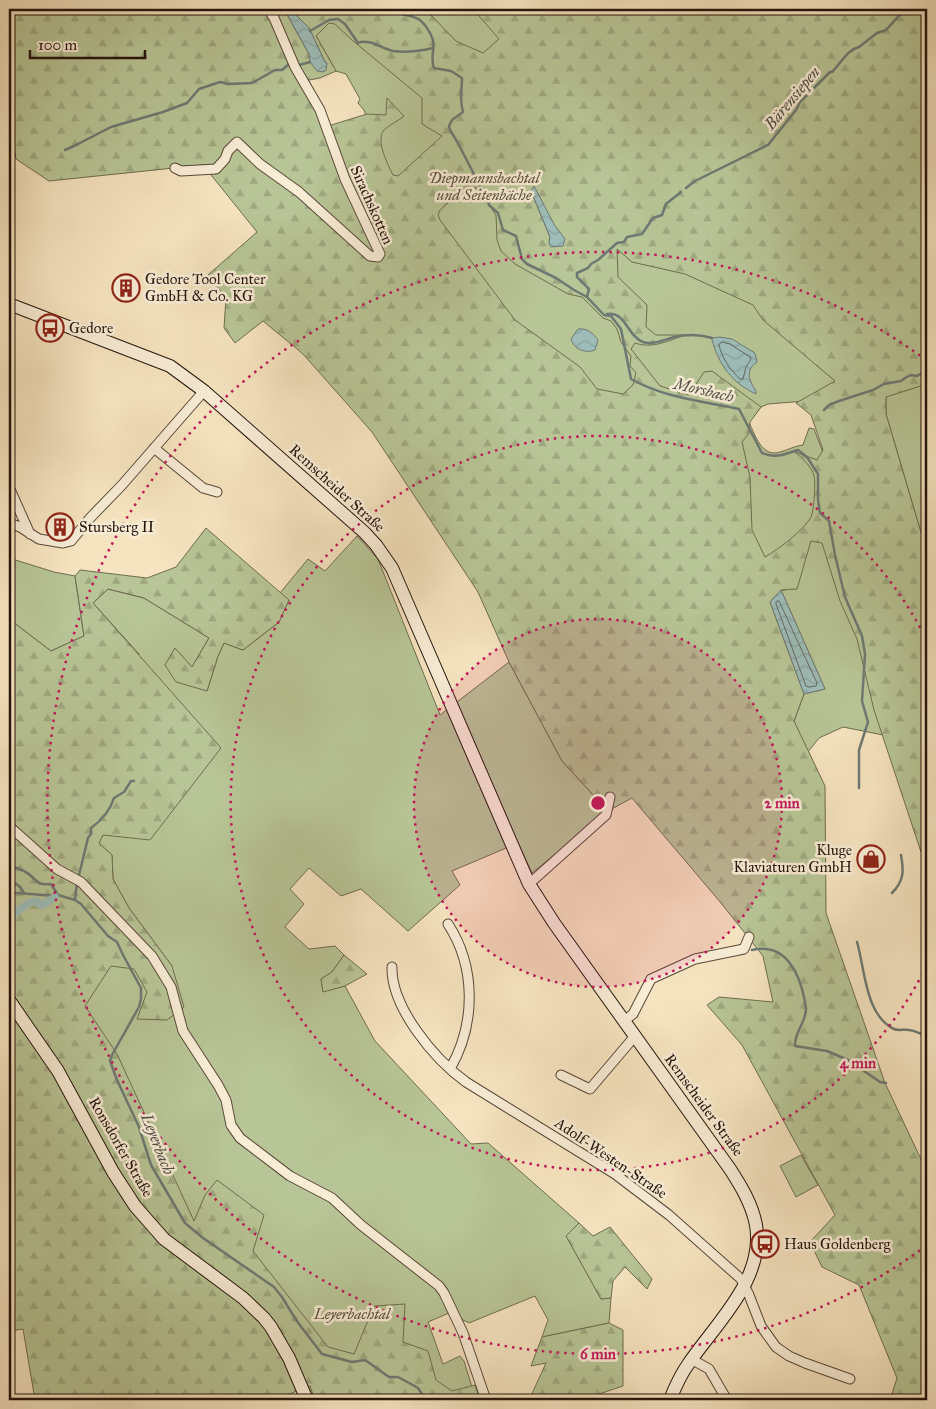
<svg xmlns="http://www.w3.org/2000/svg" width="936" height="1409" font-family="'IM FELL Great Primer',serif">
  <defs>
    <pattern id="forest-firs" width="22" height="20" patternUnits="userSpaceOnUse" patternTransform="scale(1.25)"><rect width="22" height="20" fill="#b8c596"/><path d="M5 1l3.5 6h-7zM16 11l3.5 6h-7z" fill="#9ea880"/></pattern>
    <pattern id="water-waves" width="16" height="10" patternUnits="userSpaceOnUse" patternTransform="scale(1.25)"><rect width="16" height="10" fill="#9ebdb9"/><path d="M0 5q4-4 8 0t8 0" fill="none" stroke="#88a29e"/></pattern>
  </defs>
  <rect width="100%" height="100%" fill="#f6e4c0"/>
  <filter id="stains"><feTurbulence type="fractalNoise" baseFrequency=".004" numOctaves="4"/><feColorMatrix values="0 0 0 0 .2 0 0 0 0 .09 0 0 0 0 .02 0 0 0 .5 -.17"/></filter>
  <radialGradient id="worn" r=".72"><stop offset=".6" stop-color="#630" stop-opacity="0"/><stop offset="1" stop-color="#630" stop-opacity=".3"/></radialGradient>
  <path fill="#b8c596" stroke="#6e6c50" d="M302,9h625v544l-41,-139v-18l8,-2 -126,10 -7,3 -12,15c6,13 13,36 31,30 8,-2 14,-6 23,-7l6,-17 5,1 10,26 84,285 -65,-13 -24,11 -12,15 -13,-32 10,-27 21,-5 -44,-99h4l-49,-9 -110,-165 -199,-127 -63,-179 -6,-7 2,-4 -14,-25 -10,-3 -20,-35 9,-10z
    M357,536l21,23 62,156 69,-53 53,99 46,50 -76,62 -14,-30 -66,28 8,14 -52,46 -47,-42 -20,7 -32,-28 -19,21 14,15 -19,23 24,22 26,-3 9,9 -12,17 -11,7 2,12 22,-5 30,55 96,103 17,-1 91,80 -12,14 34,62 10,-1 -2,25 -67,14 6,-17 -13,-24 -66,27 -20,-10 -21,9 15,42 17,-8 4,5 12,39h-164l-133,-155 -170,-410 163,131 -43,-58 -16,-29 -1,-24 -14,-12 5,-8 36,-181 -46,-51 15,-14 36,9 65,40 -17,29 15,24 11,-35 6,-13 19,7 35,-27 11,-23 -9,-7 28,-34 17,12z
    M9,558l45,14 21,4 9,60 -33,15 -42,-32z
    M801,1155l17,30 -22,12 -16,-31z"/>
  <path fill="url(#forest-firs)" stroke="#6e6c50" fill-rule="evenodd" d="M9,9h275l25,45 1,8 17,1 -2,-1 -16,-34 -19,-19h135l31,32 27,12 16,-14 -26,-30h454v375l-41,13v17l41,139v298l-6,1 -47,-142 -17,-71 -17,-38 -18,-58 -11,-2 -14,48 -16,1 -11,12 34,92 -10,27 31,65 1,127 59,170 42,89v228h-37l7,-22 -38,-93 -37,-18 -12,-25 25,-27 -93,-170 -35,-40 12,-8 54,5 -10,-46 -42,-53 -89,-105 -24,13 -46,-50 -53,-99 -31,-70 -106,-160 -69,-78 -40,-33 -28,22 -11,-15 2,-30 -18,-23 49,-43 -54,-67 -154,16 -33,-22 -7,-43zM329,23l6,1 17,16 70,58v26l20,12 -44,40 -5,-1c-5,-10 -18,-35 -9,-45 5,-5 14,-9 20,-14l-17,-18 -1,17 -19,-1 -42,13 -21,-46 16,-3 16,-7 -20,-35zM467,186l10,2 19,27 1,25 4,11 14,13 53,30 14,3 21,21 8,3 6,8 4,13 10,14 -1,10 6,7 -3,12 -10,9 -26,-5 -17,-22 -65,-47 -75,-100 -2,-5 2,-5zM531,191l6,1c7,13 12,33 24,43l-12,6 1,-4zM617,249l15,13 53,12 68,31 10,15 72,61 -39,22 15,12 12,35 -6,10 -22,-8c7,6 17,15 19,24 2,7 0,38 -4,43 -9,13 -31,30 -45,38l-13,-27 -2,-53 -8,-35 7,-9 1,-11 11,-15 -49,-36 -8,1 -15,23 -29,-9 -29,-37 4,-6c17,6 33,-2 50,-8h-29l-10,-8 1,-22 -29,-28z
    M206,528l83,72 -10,22 -36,28 -19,-7 -6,13 -11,35 -31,-9 -11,-17 10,-17 17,19 17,-29 -65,-40 -36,-9 -15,14 128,145 -71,92 -47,-5 -4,8 13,12 1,24 16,29 43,58 12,41 -17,13 -30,-1 10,-27 -13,-23 -23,-3 -26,40 32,48 77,167 11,-26 12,-15 47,35 -11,36 75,96 26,7 20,-48 31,-2 -2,38 25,9 8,29 16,11 23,-6 5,15h-165l-5,-14 -36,14h-124l-1,-2 -10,2h-104l-12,-71 -14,2v-712l42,32 33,-15 -9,-60 5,-6 67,8 29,-11z
    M344,955l23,19 -22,12 -22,6 -2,-13 11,-7z
    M579,1223l14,13 17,-9 42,52 -5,10 -22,-22 -12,14 -2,17 -10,1 -35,-63z
    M609,1323l14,7v56l-30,10 3,4h-67l17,-37 -15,3 11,-29z"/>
  <path fill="url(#water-waves)" stroke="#6d7973" d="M284,9h6l19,19 16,34 2,1 -1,7 -3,2 -6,-1 -7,-9 -1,-8z
    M534,186l21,40 10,13 -2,7 -12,1 -2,-3 1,-7 -19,-46z
    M578,329c9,-1 15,4 20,11l-3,10c-10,4 -21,-1 -24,-11z
    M719,337l13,2 23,14 2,9c-12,8 -8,19 -1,29v3c-24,-11 -37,-29 -44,-54v-2z
    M781,590l44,99 -21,5 -34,-92z"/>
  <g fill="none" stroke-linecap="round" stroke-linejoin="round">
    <path stroke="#616862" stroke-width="1" d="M722,342l8,2 20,13 1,2 -5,8 -3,12h-3c-10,-9 -18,-21 -21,-34z
      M779,601l38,82 -1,3 -7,1 -3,-1 -30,-82v-2z"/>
    <path stroke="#6d7973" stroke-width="2.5" d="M394,9c11,9 12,4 22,9 7,2 15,15 17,22 2,10 -3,18 1,28l17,3 11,7c0,13 -3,21 1,34l-11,8 -3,6 1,4 8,13 24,47 6,7 1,8 9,8 5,17 13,6 6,23 5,5 29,14 18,12 13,7 17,18 7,1 10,13 10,50c34,19 71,22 108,30l23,44c13,6 23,1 36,-3l9,7 11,17v26l2,13 9,8 6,34 10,42 17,39 3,18 -3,47 6,21 -9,28v38
      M310,31l19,-11 9,-1 7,5 13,19c11,-5 24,6 35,8 13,2 27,0 40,-3
      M299,65l11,-3
      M65,150l9,-4 37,-19 52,-15 24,-9 12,-14 21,-7 8,2 24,-1 23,-13h7l7,-6
      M686,188l9,-7 73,-36 28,-35 4,-8 30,-30h2c9,-9 15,-22 27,-25l18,-14 9,-3 19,-21
      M587,297l2,-8 -12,-12v-4l11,-5 3,-4 7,-4 19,-17 7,-1 3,-5 15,-3 11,-16 9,-3 4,-11 15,-12
      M607,314c19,-3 20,22 36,28 9,3 21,-2 31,-5 13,-3 25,-3 38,1
      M824,410l5,-5 10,-4 34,-11 11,-6 17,-3 4,-3 6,-3 6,1 10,-6
      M9,865c7,3 15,5 21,10 9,8 8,10 21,9l7,11 17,5 6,4 27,32 9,6 6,13 18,33v11l-2,8 -27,48 -2,6 7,19 22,47 12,38 34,58 18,15 71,49 8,10 14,23 26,34 30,8 13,-2 24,17h9l13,7 7,4 8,12
      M79,875l9,-37 3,-4v-6c11,-8 19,-17 23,-30l10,-6 7,-11h3
      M9,878l11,9 4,6
      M9,893c11,-1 43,4 49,2
      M892,893c12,-12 12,-22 9,-38
      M75,899l2,-16
      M857,942c8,27 8,73 37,87 4,2 10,0 15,1 7,1 13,4 18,7
      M752,950c34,-8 48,24 53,52 0,2 1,5 1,7 0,13 -12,24 -11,37l32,5 21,9 32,22 6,1"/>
    <path stroke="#9ebdb9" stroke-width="8" d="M9,914c12,0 15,-13 28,-13l2,3 4,1 12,-8"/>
    <g stroke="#584738" stroke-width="11">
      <path id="minor" d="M175,168l6,3 35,-2 9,-10 3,-8 9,-9 23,22 39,28 71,64 8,1 2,-3 -35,-75 -25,-69 -25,-43 -21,-49 -6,-9
        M154,448l49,40 14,4
        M9,487l21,47
        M9,523l11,4 19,12 24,4 8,-2 20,-24 31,-32 82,-94
        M9,826l48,43 24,13 71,74 19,31 12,44 35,54 8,15 5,25 9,13 50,38 42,22 29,27 78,61 5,7 19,40 23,67
        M529,884l77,-69 4,-18
        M448,924c28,43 28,100 2,145
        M392,967c-1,40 42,92 74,115l149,92 54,41 72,64 8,16 12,31 15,21 13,9 16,7 45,16
        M624,1021l9,-7 18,-35 44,-20 49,-10 5,-12
        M561,1075l29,14 45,-53
        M691,1359l18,10 18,31"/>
    </g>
    <g stroke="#24130b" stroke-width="14">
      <path id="secondary" d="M9,304l161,62 34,25 160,141 12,13 16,23 137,316 25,39 176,246c11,17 22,35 26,56 9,54 -39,97 -67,138 -8,11 -14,24 -19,37
        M9,1000l49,71 55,101 22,34 29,33 79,59 21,20 7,9 18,31 18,42"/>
    </g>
    <use href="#minor" stroke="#f9edd6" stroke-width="9"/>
    <use href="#secondary" stroke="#f9edd6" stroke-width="12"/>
  </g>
  <circle cx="598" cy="803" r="184" fill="#c2185b" fill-opacity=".12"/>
  <g fill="none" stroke="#c2185b" stroke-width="2.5" stroke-dasharray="2.5 5">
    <circle cx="598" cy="803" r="184"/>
    <path d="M926 967A367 367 0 1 1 926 639"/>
    <path d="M926 1246A551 551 0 1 1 926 360"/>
  </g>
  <defs>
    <g id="building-ring" transform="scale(1.4375)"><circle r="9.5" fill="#f9edd6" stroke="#8f2418" stroke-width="1.5"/><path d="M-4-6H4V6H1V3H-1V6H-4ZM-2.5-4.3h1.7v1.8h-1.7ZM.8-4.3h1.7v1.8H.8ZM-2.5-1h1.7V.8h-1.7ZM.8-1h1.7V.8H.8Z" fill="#8f2418"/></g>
    <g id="bus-ring" transform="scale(1.4375)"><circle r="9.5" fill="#f9edd6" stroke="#8f2418" stroke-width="1.5"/><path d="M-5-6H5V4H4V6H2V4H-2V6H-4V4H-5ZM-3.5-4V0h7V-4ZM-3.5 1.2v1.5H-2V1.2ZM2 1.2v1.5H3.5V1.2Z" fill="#8f2418"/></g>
    <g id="shop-ring" transform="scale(1.4375)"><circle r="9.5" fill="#f9edd6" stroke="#8f2418" stroke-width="1.5"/><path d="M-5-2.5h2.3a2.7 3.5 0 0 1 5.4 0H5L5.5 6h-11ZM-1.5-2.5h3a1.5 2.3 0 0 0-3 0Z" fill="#8f2418"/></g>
  </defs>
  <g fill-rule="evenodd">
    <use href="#building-ring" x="126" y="288"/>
    <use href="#bus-ring" x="50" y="328"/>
    <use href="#building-ring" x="60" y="527"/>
    <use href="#shop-ring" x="871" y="859"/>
    <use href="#bus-ring" x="765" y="1244"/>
  </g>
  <g text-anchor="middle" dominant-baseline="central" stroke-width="5" stroke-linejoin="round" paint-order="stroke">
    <g font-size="15" font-style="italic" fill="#58513c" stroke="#f9edd6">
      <text x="484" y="178">Diepmannsbachtal<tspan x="484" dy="17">und Seitenbäche</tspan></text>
      <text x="352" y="1314">Leyerbachtal</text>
    </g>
    <g font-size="15" fill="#24130b" stroke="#f9edd6">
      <text transform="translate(372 205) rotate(66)">Sirachskotten</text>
      <text transform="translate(337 488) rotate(42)">Remscheider Straße</text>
      <text transform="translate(704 1105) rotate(54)">Remscheider Straße</text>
      <text transform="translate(121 1147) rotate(60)">Ronsdorfer Straße</text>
      <text transform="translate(611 1158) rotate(34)">Adolf-Westen-Straße</text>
    </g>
    <g font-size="15" fill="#24130b" stroke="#f9edd6" text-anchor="start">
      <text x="145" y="279">Gedore Tool Center<tspan x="145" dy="17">GmbH &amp; Co. KG</tspan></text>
      <text x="69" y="328">Gedore</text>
      <text x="79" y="527">Stursberg II</text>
      <text x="852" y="850" text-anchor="end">Kluge<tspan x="852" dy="17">Klaviaturen GmbH</tspan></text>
      <text x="784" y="1244">Haus Goldenberg</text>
    </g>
    <g font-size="16" font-style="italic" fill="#4f4e48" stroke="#f9edd6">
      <text transform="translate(792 98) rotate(-50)">Bärensiepen</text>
      <text transform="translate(704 390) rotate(13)">Morsbach</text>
      <text transform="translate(158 1144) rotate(68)">Leyerbach</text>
    </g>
  </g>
  <circle cx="598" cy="803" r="8" fill="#c2185b" stroke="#f9edd6" stroke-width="2.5"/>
  <g font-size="15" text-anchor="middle" font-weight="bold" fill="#c2185b" stroke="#f9edd6" stroke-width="5" stroke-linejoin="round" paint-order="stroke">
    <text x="782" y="808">2 min</text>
    <text x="858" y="1068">4 min</text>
    <text x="598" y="1359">6 min</text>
  </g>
  <rect width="936" height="1409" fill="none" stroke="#f6e4c0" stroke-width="30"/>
  <rect x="10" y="10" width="916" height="1389" fill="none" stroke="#24130b" stroke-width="2.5"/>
  <rect x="15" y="15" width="906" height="1379" fill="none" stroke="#24130b"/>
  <path d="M30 50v8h115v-8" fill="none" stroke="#24130b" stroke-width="2.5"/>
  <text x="38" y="50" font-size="15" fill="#24130b" stroke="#f9edd6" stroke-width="4" paint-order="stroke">100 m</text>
  <rect width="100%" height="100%" filter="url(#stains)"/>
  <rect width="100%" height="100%" fill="url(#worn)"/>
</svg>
